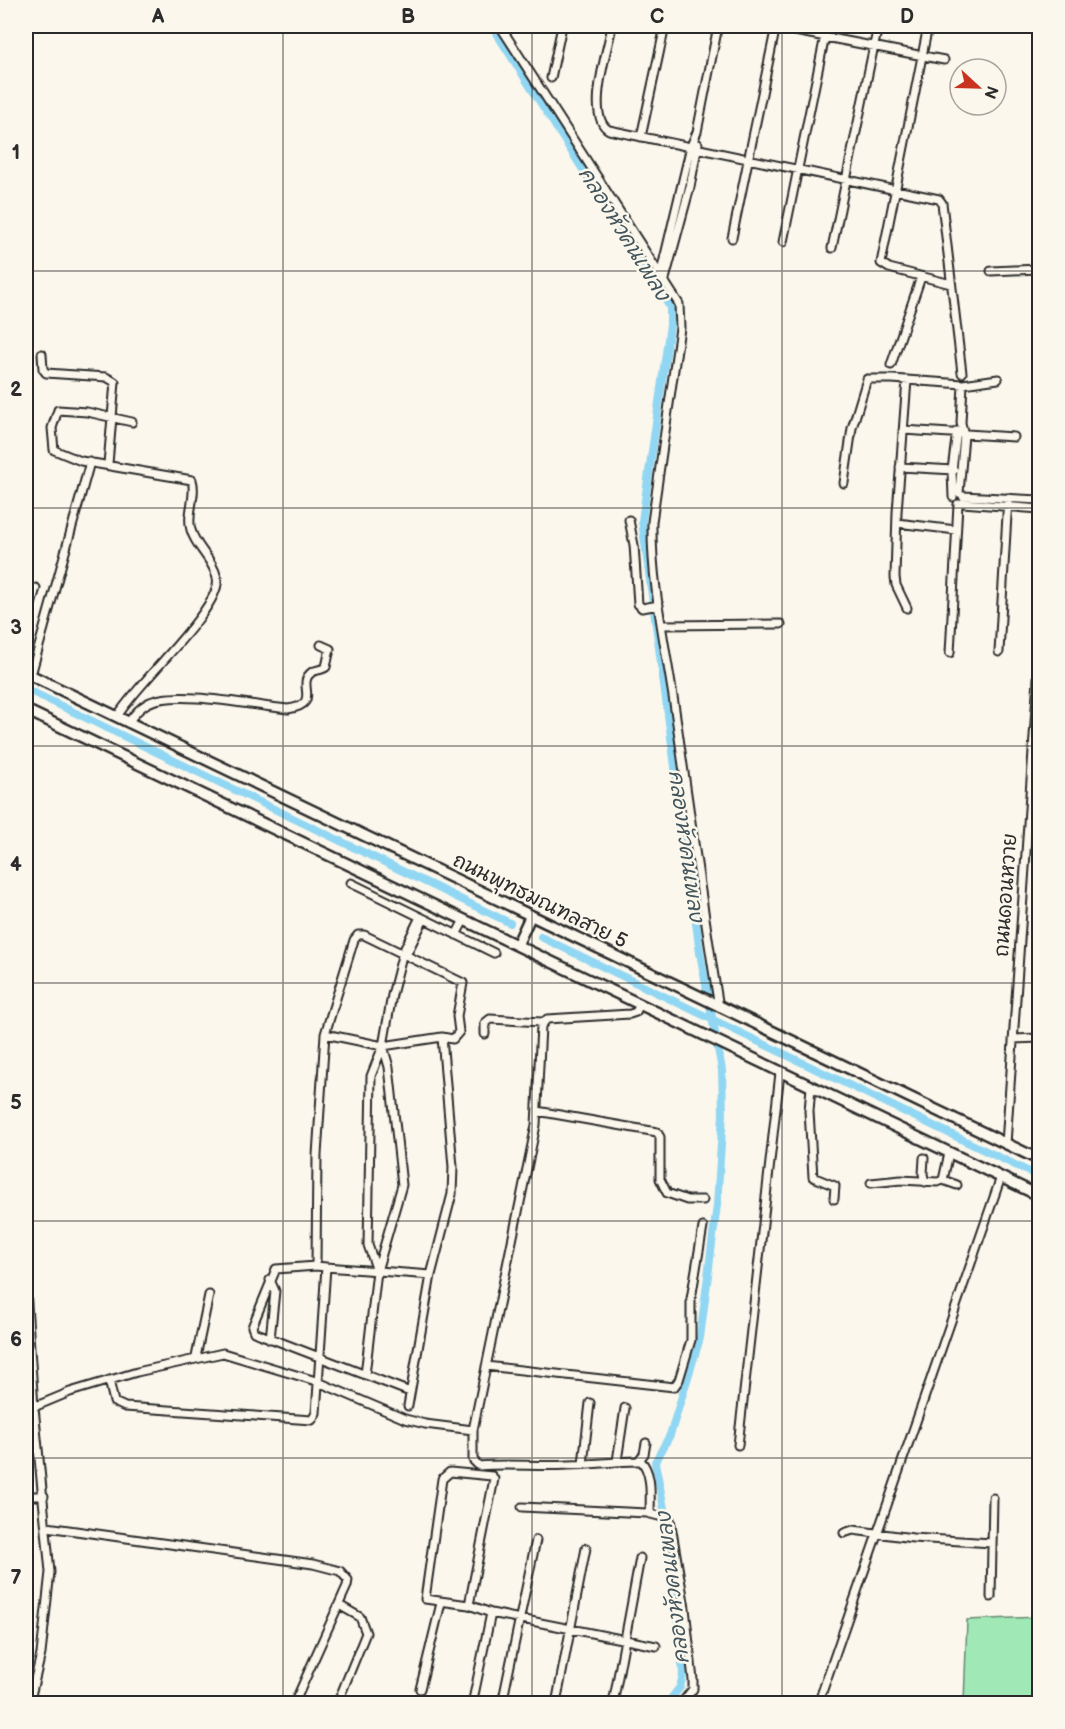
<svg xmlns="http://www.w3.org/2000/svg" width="1065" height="1729" font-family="'Balsamiq Sans','Playpen Sans Thai',sans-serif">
  <rect width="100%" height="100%" fill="#fbf7ec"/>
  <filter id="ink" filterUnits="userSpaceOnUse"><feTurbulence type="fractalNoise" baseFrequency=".0167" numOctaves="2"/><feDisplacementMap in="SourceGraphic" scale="12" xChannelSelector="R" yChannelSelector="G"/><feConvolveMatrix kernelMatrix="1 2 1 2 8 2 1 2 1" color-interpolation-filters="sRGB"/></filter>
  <g filter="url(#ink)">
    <path fill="#a0e8b6" stroke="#668a70" stroke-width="1.5" d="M1039,1617v86h-75l3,-83z"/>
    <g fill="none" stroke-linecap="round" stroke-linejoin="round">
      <path stroke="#91d7f3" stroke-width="8" d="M492,26l178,281v18l-28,196 58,432 22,117 1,44 -6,91 -17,133 -30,97 -15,27 19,98 9,115 -3,12 -13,17
        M26,689l484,234
        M541,937l499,240"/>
      <g stroke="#2b2b2b" stroke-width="11">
        <path id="street" d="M500,26l179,278 1,24 -28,194c-1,61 13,121 22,181 15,102 28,203 45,304
          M612,26c-4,23 -27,91 -3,104l330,69 3,4 20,170
          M769,26l175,34
          M928,26l-47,237 8,5 62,16
          M551,78l11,-52
          M641,137l24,-111
          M732,238l44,-212
          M783,242l44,-216
          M832,248l46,-222
          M991,271l49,-2
          M661,272l30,-126 6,-14 21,-106
          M665,279l25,-92 8,-43
          M42,354l1,15 3,4 60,4 9,5 -7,82
          M891,365l30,-88
          M907,380l-10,132 -2,65 1,8 11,23
          M903,430l111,7
          M900,467l54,3
          M844,483l8,-55 15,-49h25l71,5 35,-5
          M959,493l5,-58 -3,-12 2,-39
          M963,496l77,4
          M953,497l-1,-27 5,-39
          M962,503l78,6
          M629,520l5,25 4,59 4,4 17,-3
          M897,523l59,7
          M26,622l10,-34
          M663,625l118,-1
          M999,652l9,-154
          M950,653l8,-149
          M31,675l59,-213
          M117,717c17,-31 107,-111 100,-139 -4,-19 -21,-30 -26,-48 -5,-16 6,-34 1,-50l-111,-19 -27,-11 -2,-22 6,-18 29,2 45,10
          M128,723c6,-9 11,-15 20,-20 27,-14 107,3 140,6 35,-5 7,-25 24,-37 4,-2 10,-2 14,-5l4,-18 -9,-4
          M351,883l143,70
          M456,935l8,-15
          M406,955l18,-36
          M639,1006l-3,6 -6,2 -83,5 -6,7 -5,99 -63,305v30l6,6c30,-3 59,1 89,-1 23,0 46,-4 70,-4l6,-7 2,-11
          M325,1034l58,12 59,-9 11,2 6,-7 -2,-16 6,-33 -99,-48h-6l-4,5 -29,94 -8,121 -1,111 10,1
          M485,1034v-11l5,-4 52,3
          M1013,1039l27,-1
          M811,1087l-2,24 4,66 22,9 -1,13
          M537,1111l120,21 3,5v42l7,14 20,7h16
          M1006,1144l34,-495
          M924,1158l-1,16 2,8
          M943,1180l14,5
          M871,1183l30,-3 37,2 5,-2 6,-27
          M316,1266l-40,3 -24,58 2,5 156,60
          M377,1271l-9,-26 3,-169 12,-30 9,-51 11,-43 17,-35
          M270,1280l5,11 -5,48
          M26,1289l8,118 16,165 -9,82 -12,50
          M196,1357l13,-62
          M486,1366l188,21 5,-7 12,-40v-41l12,-72
          M365,1375l12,-104 25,-86 -13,-118 -6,-21
          M109,1380l5,22 11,5 187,13 4,-7 10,-146 105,8
          M408,1406l23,-131 21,-81 1,-27 -11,-130
          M34,1407l36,-15 67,-20 86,-19 93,28 89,38 20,5 48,6
          M738,1445l42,-372
          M640,1460c13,12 10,37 10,54
          M617,1461l8,-53
          M583,1464l7,-61
          M26,1496h18
          M522,1507l125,6 23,6 15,89 8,72v9l-12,15
          M47,1527l266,37 27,7 8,9 -1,6 -53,118
          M844,1533l9,-3 60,8 79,5
          M1040,1569v32
          M991,1597l2,-99
          M469,1605l25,-126 -2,-3 -42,-4 -8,7 -17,120 44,6 22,8 165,33
          M420,1689l21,-86
          M473,1700l18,-87
          M337,1704l29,-71 -6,-16 -21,-12
          M502,1704l34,-164
          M556,1704l30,-156
          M613,1704l27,-146
          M818,1704l183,-527"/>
      </g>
      <g stroke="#2b2b2b" stroke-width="14">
        <path id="secondary" d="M26,673l1014,487
          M26,710l1014,486
          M517,945l13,-28"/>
      </g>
      <use href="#street" stroke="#fbf7ec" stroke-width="7"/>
      <use href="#secondary" stroke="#fbf7ec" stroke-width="9"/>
    </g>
  </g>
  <path fill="none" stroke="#2b2b2b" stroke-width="1.5" stroke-opacity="0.55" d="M283,26v1678M532,26v1678M782,26v1678M26,271h1014M26,508h1014M26,746h1014M26,983h1014M26,1221h1014M26,1458h1014"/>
  <g text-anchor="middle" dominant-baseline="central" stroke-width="5" stroke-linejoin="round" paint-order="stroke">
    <g font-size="20" fill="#2b2b2b" stroke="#fbf7ec">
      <text transform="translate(1006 895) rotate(-86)">ถนนดอนหวาย</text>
      <text transform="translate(540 901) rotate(26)">ถนนพุทธมณฑลสาย 5</text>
    </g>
    <g font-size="21" font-style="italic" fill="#44565d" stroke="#fbf7ec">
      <text transform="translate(624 234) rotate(58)">คลองหัวคนเพลง</text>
      <text transform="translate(686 846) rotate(82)">คลองหัวคนเพลง</text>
      <text transform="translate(673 1588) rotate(-97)">คลองหัวคนเพลง</text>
    </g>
  </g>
  <rect width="1065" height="1729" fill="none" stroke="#fbf7ec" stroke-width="66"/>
  <g transform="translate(978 87) rotate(112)"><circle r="28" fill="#fbf7ec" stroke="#a8a59f" stroke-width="1.5"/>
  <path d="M0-4.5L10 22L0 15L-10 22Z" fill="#c8321e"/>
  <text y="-9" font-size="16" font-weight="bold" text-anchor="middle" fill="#2b2b2b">N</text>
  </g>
  <rect x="33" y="33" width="999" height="1663" fill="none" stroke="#2b2b2b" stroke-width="2"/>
  <g font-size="20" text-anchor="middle" font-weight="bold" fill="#2b2b2b">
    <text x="158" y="23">A</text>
    <text x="408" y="23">B</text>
    <text x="657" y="23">C</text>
    <text x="907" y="23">D</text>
    <text x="16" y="159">1</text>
    <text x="16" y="396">2</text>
    <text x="16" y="634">3</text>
    <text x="16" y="871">4</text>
    <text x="16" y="1109">5</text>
    <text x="16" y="1346">6</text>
    <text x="16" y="1584">7</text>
  </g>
</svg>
